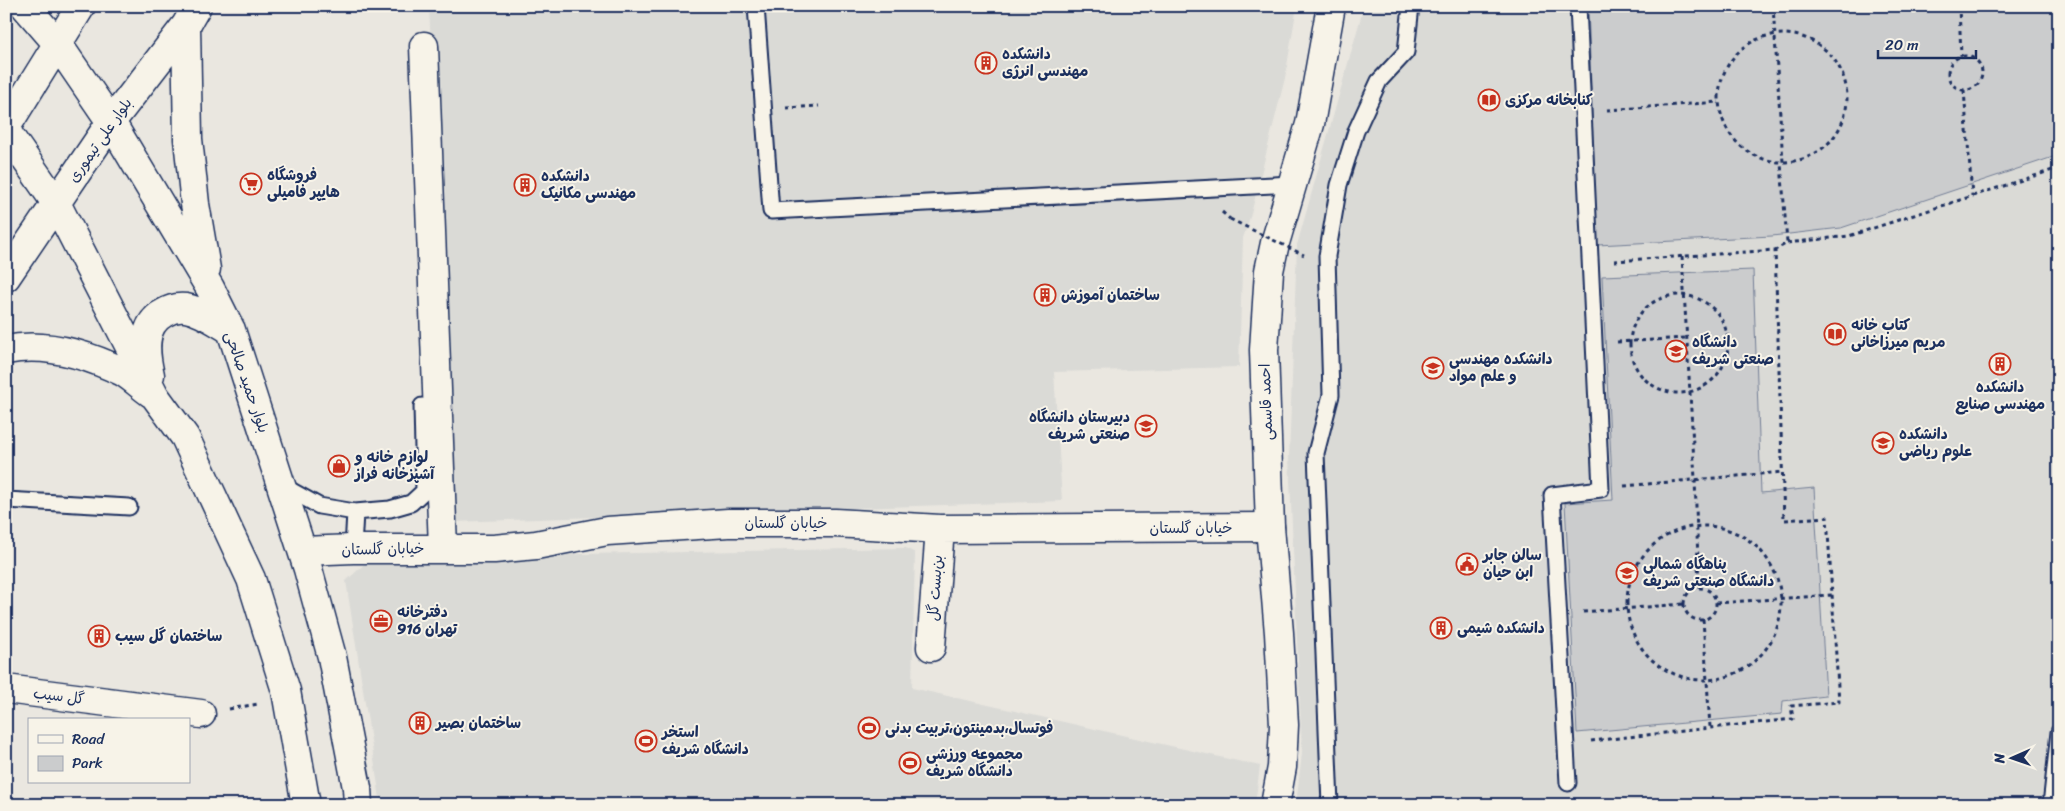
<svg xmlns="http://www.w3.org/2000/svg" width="2065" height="811" font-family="Sriracha,'Playpen Sans Arabic',sans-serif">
  <rect width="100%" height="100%" fill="#eae7e0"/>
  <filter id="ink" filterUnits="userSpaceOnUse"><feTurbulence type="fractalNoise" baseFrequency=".02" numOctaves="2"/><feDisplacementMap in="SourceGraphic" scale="10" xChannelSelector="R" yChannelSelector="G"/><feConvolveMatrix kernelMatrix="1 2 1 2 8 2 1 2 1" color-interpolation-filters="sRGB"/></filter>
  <g filter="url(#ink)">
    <path fill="#dadad6" d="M429,6h868l-12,72 -34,136 -8,24 -4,129 -185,5 8,129 -608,21z
      M1364,6h695v799h-763l6,-52 -13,-296 8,-212z
      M906,548l9,5 -3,135 348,78 -5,39h-874l-35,-224 25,-23z"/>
    <path fill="#cbcccd" stroke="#737e96" d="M1588,6h471v149l-218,73 -69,8 -175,9z
      M1753,270l8,223 53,-5 12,208 -43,5 -1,13 -205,19 -12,-230 48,-3 -11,-224z"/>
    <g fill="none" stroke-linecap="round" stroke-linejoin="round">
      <g stroke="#1b2f5e" stroke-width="19">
        <path id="service" d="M756,6l15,205 521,-27
          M283,486l36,20 36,6 35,-3 21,-6 13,-12 -2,-85
          M6,500l123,7
          M353,549l2,-37
          M1568,783l-16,-288 49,-6 -23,-483
          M1330,805l-14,-352 15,-58 -4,-139 12,-71 17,-54 23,-50 27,-29 5,-46
          M2051,805l8,-73"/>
      </g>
      <g stroke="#1b2f5e" stroke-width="31">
        <path id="minor" d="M424,46l19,502
          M303,551l50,-2h141l42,-4 71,-14 121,-8h107l105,6 330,-2
          M931,647l9,-118
          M6,689l195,25"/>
      </g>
      <g stroke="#1b2f5e" stroke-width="31">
        <path id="tertiary" d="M1275,805l7,-38 2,-42 -5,-92 -9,-106 -6,-177 5,-79 6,-28 35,-119 21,-118"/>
      </g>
      <g stroke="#1b2f5e" stroke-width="31">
        <path id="secondary" d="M25,6l32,37 54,79 99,166 21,42 77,239 24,88 25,131 1,17
          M186,25l2,114 7,65 11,65
          M6,127l75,-121
          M6,131l50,72 99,193 30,41 66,142 35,112 20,114
          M6,277l105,-155 75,-97 11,-19
          M6,350c39,-8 82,5 117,22 10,6 19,15 28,21
          M150,375c-5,-21 -9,-50 14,-62 6,-4 14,-6 22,-5 16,3 31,14 45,22"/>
      </g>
      <path stroke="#1b2f5e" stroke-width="3" stroke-dasharray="4 4" stroke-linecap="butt" d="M1077,6v8
        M1773,6l10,156
        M1959,6l2,50
        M1719 98a64 64 0 1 1 128 0a64 64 0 1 1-128 0Z
        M1948 73a17 17 0 1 1 34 0a17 17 0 1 1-34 0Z
        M1964,90l8,106
        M786,108l33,-2
        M1607,110l112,-8
        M1222,212l8,7
        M1787,243l62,-7 210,-68
        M1682,256l13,223 4,109
        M1614,261l161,-11 12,-7 -6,-80
        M1630 344a49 49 0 1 1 98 0a49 49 0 1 1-98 0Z
        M1617,342l70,-4
        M1624,486l159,-14
        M1627 603a77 77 0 1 1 154 0a77 77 0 1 1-154 0Z
        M1684 604a16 16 0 1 1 32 0a16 16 0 1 1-32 0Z
        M1716,603l116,-8
        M1583,612l101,-8
        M1703,619l7,108
        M229,709l29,-5
        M1591,741l202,-22 -2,-13 48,-4 -12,-185 -43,3 -9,-270"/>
      <use href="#service" stroke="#f7f3e8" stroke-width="15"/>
      <use href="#minor" stroke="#f7f3e8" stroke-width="28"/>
      <use href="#tertiary" stroke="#f7f3e8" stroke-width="28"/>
      <use href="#secondary" stroke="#f7f3e8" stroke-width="28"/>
      <path stroke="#1b2f5e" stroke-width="3" stroke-dasharray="4 4" stroke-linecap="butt" d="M1230,219l74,36"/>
    </g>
  </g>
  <defs>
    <g id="building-ring" transform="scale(1.125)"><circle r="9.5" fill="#f7f3e8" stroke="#c8321e" stroke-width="1.5"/><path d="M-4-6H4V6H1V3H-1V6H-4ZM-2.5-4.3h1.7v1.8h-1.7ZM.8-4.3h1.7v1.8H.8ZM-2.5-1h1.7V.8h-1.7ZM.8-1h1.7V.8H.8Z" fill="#c8321e"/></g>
    <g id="library-ring" transform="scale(1.125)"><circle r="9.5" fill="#f7f3e8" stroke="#c8321e" stroke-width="1.5"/><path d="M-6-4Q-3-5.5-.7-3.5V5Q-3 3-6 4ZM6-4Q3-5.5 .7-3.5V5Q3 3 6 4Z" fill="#c8321e"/></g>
    <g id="supermarket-ring" transform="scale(1.125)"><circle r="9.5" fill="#f7f3e8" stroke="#c8321e" stroke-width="1.5"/><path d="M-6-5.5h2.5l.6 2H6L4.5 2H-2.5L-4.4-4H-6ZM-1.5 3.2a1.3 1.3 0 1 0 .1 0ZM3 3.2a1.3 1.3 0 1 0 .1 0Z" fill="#c8321e"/></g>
    <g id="university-ring" transform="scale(1.125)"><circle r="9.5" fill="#f7f3e8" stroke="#c8321e" stroke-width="1.5"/><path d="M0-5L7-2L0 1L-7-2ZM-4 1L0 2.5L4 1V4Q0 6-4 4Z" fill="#c8321e"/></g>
    <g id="school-ring" transform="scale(1.125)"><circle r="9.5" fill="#f7f3e8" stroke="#c8321e" stroke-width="1.5"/><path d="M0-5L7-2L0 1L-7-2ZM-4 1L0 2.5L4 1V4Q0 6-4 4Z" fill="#c8321e"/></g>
    <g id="shop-ring" transform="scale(1.125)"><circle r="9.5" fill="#f7f3e8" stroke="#c8321e" stroke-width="1.5"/><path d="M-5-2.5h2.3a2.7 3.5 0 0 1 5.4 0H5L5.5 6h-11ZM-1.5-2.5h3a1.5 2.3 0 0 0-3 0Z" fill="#c8321e"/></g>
    <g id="civic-ring" transform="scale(1.125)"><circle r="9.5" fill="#f7f3e8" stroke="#c8321e" stroke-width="1.5"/><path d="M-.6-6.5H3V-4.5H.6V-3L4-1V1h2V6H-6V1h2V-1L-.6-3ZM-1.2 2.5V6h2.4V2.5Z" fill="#c8321e"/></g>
    <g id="office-ring" transform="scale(1.125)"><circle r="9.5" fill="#f7f3e8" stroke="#c8321e" stroke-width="1.5"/><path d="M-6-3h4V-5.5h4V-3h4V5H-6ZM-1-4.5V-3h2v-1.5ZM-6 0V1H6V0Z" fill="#c8321e"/></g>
    <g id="stadium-ring" transform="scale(1.125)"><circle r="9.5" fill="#f7f3e8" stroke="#c8321e" stroke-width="1.5"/><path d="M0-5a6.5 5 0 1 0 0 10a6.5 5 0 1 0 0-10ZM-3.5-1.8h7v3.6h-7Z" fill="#c8321e"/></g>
  </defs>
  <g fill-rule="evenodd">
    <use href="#building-ring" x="986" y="63"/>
    <use href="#library-ring" x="1489" y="100"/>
    <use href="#supermarket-ring" x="251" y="184"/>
    <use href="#building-ring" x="525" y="185"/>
    <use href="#building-ring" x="1045" y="295"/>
    <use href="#library-ring" x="1835" y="334"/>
    <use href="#university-ring" x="1676" y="351"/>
    <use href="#building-ring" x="2000" y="364"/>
    <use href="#university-ring" x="1433" y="368"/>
    <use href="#school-ring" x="1146" y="426"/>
    <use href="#university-ring" x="1883" y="443"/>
    <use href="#shop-ring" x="339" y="466"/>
    <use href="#civic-ring" x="1467" y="564"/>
    <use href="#university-ring" x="1627" y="573"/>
    <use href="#office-ring" x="381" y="621"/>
    <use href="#building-ring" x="1441" y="628"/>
    <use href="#building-ring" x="99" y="636"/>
    <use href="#building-ring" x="420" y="723"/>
    <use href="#stadium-ring" x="869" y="728"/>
    <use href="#stadium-ring" x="646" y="741"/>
    <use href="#stadium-ring" x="910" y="763"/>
  </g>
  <g text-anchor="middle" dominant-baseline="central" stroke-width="4" stroke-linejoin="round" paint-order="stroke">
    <g font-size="15" font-weight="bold" fill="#1b2f5e" stroke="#f7f3e8" text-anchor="start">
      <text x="1002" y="54">دانشکده<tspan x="1002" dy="17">مهندسی انرژی</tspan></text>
      <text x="1505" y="100">کنابخانه مرکزی</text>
      <text x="267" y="175">فروشگاه<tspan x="267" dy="17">هایپر فامیلی</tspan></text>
      <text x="541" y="176">دانشکده<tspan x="541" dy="17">مهندسی مکانیک</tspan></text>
      <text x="1061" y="295">ساختمان آموزش</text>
      <text x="1851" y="325">کتاب خانه<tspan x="1851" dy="17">مریم میرزاخانی</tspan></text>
      <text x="1692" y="342">دانشگاه<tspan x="1692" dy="17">صنعتی شریف</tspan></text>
      <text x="1449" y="359">دانشکده مهندسی<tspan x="1449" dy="17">و علم مواد</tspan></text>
      <text x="2000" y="387" text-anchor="middle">دانشکده<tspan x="2000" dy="17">مهندسی صنایع</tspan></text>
      <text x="1130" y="417" text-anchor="end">دبیرستان دانشگاه<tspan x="1130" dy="17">صنعتی شریف</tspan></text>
      <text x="1899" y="434">دانشکده<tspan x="1899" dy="17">علوم ریاضی</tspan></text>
      <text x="355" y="457">لوازم خانه و<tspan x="355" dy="17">آشپزخانه فراز</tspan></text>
      <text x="1483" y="555">سالن جابر<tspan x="1483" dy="17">ابن حیان</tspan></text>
      <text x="1643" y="564">پناهگاه شمالی<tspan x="1643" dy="17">دانشگاه صنعتی شریف</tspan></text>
      <text x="397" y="612">دفترخانه<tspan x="397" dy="17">916 تهران</tspan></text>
      <text x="1457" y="628">دانشکده شیمی</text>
      <text x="115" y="636">ساختمان گل سیب</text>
      <text x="436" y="723">ساختمان بصیر</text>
      <text x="885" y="728">فوتسال،بدمینتون،تربیت بدنی</text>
      <text x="662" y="732">استخر<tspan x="662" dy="17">دانشگاه شریف</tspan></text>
      <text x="926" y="754">مجموعه ورزشی<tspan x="926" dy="17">دانشگاه شریف</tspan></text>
    </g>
    <g font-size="15" fill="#1b2f5e" stroke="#f7f3e8">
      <text transform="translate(100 140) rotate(-55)">بلوار علی تیموری</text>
      <text transform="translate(247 382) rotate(71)">بلوار حمید صالحی</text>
      <text transform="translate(1266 402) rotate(-92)">احمد قاسمی</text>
      <text x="786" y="523">خیابان گلستان</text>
      <text x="1191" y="528">خیابان گلستان</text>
      <text transform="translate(383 549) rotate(-1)">خیابان گلستان</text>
      <text transform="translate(935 588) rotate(-86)">بن‌‌بست گل</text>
      <text transform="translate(59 696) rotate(7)">گل سیب</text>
    </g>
  </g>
  <rect width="2065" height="811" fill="none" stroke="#f7f3e8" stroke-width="25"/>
  <rect x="12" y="12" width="2040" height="786" fill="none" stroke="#1b2f5e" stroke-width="2" filter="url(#ink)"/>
  <rect x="28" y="718" width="162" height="65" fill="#f7f3e8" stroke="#9fa5b1"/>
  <rect x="38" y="735" width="25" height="8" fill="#f7f3e8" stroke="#9fa5b1"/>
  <text x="72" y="744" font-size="15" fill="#1b2f5e">Road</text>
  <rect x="38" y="756" width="25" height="15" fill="#cbcccd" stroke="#9fa5b1"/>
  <text x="72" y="768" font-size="15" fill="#1b2f5e">Park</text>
  <g transform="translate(2012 758) rotate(268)" stroke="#f7f3e8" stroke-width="4" paint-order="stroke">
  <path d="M0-4L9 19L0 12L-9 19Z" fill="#1b2f5e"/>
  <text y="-8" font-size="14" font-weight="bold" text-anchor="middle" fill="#1b2f5e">N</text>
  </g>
  <path d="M1878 50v8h98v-8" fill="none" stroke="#1b2f5e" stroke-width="2.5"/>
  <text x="1885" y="50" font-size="15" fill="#1b2f5e" stroke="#f7f3e8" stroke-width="4" paint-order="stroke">20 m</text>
</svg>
